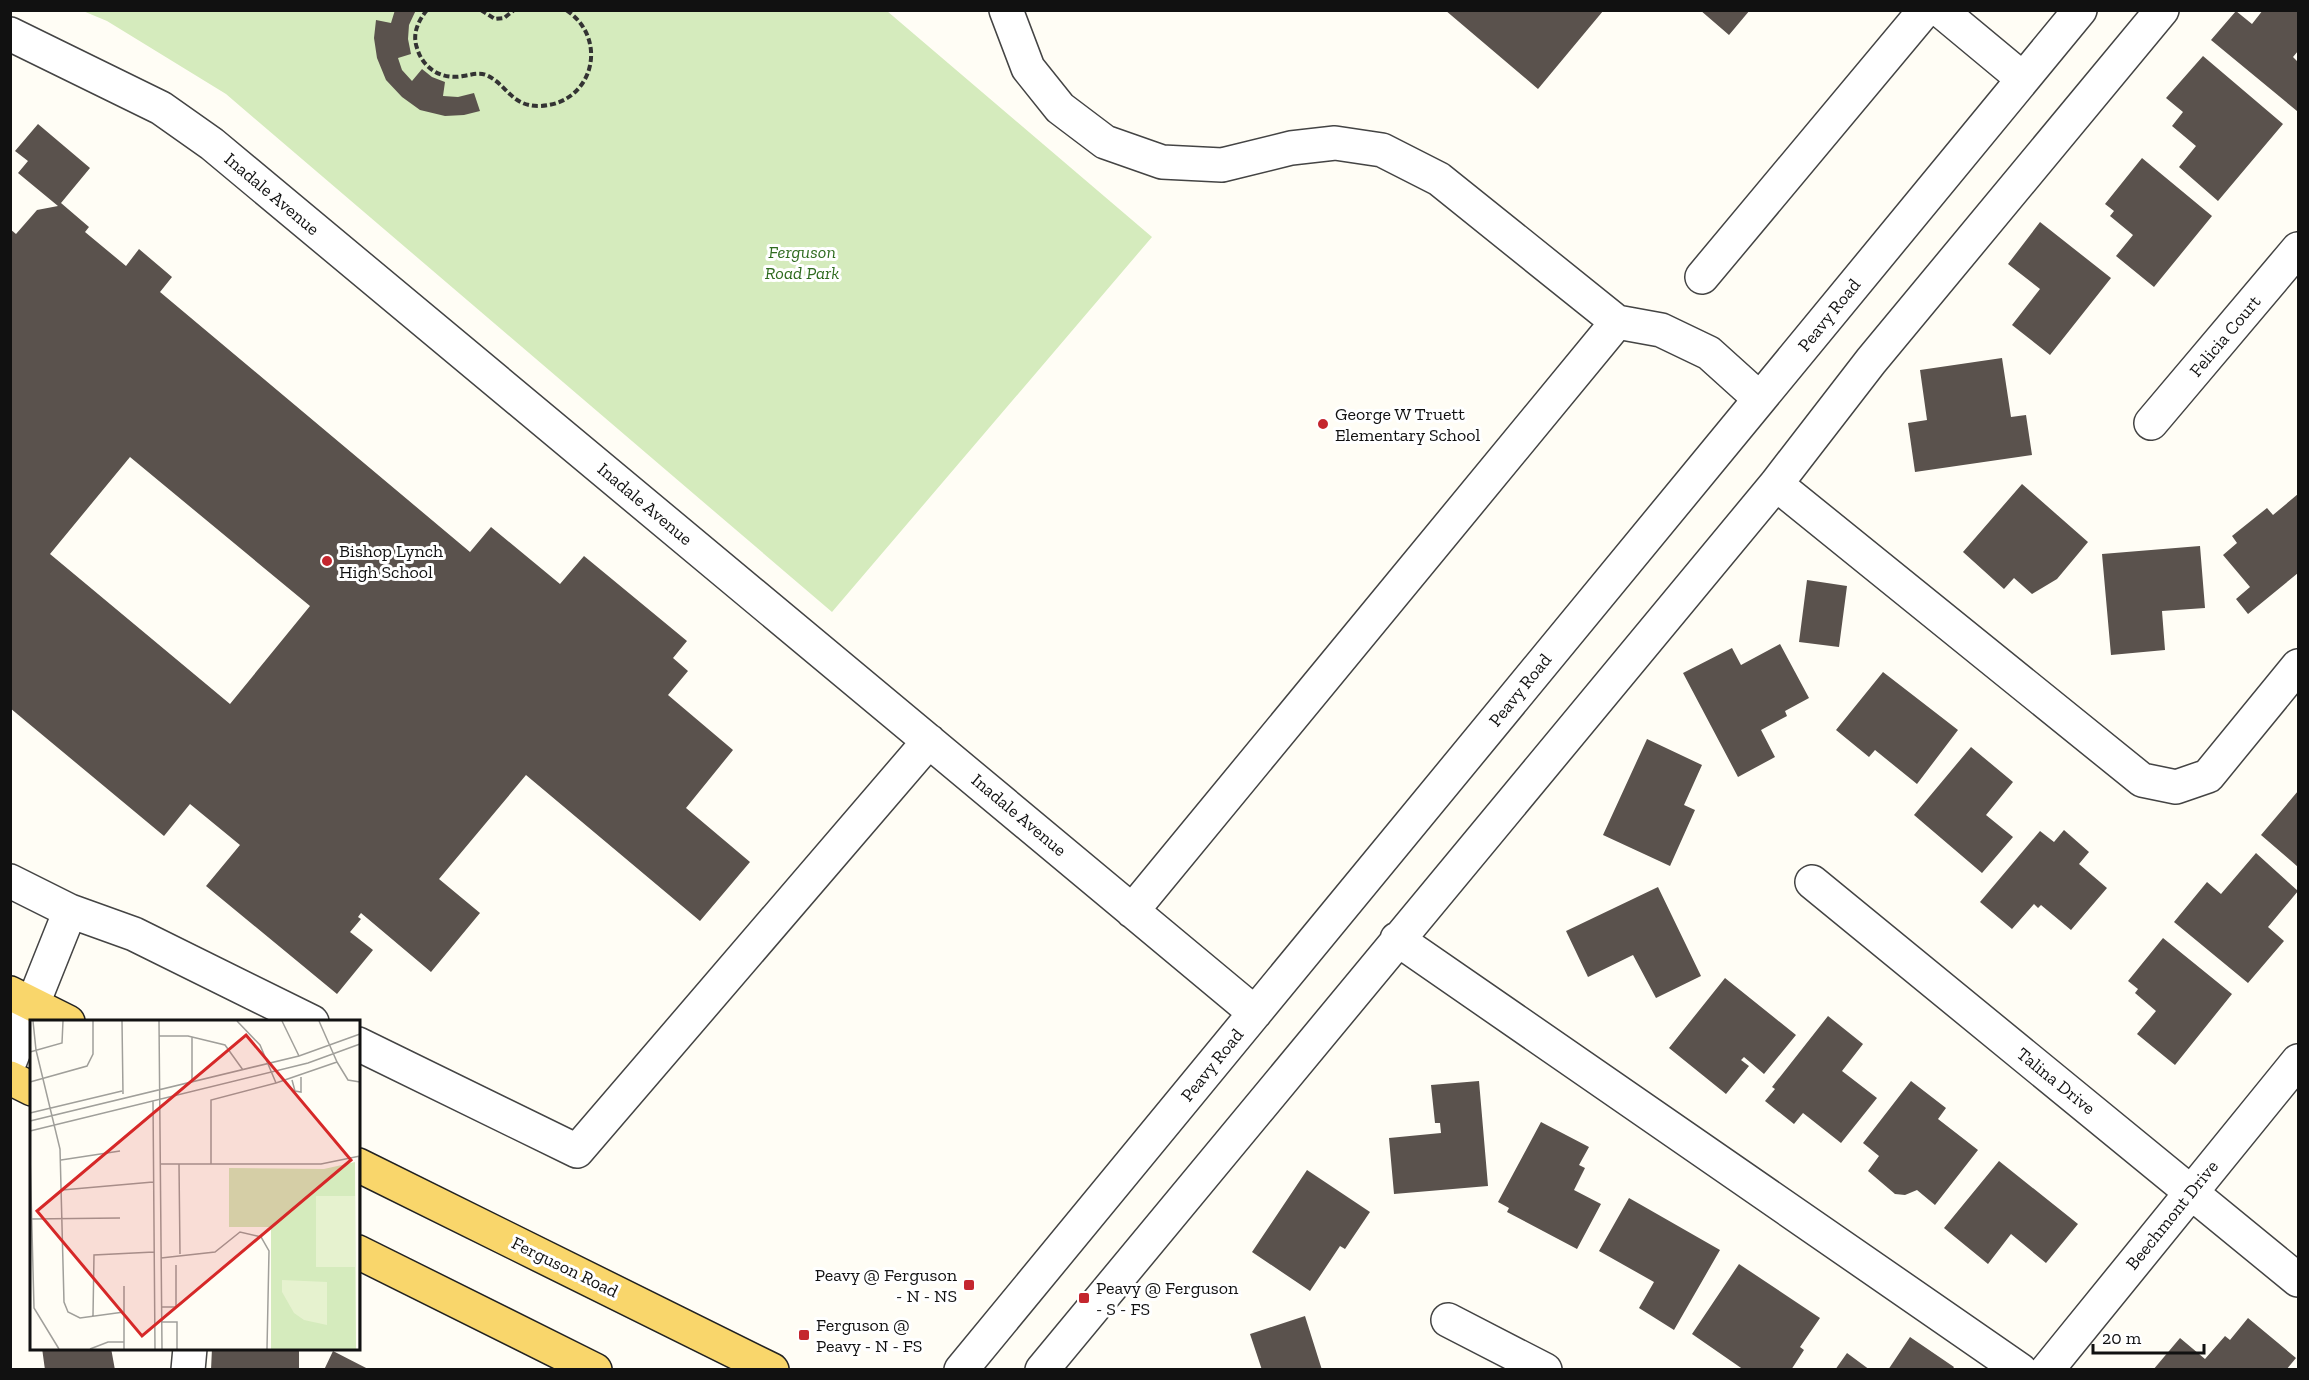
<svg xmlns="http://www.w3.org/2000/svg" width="2309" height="1380" font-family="'Zilla Slab',serif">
  <rect width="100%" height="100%" fill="#fffdf5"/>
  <path fill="#d5ebbd" d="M83,11h804l265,226 -320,375 -606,-518 -119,-73z"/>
  <path fill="#5a524d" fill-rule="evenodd" d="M395,10h21l-7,15 -1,14 3,15 -13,4 4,12 10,11 10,-12 10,8 13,5 -2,14 15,1 16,-4 6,18 -16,4 -19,1 -25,-6 -18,-13 -16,-17 -9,-22 -3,-20 2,-18 15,3z
    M1445,10h157l1,1 -65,78z
    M1700,10h50l-21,25z
    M2263,10h35v41l-5,6 5,5 -1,49 -86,-71 25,-29 16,13z
    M2203,56l80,68 -65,77 -39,-34 17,-21 -24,-20 11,-14 -17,-14z
    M38,124l52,44 -29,35 28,24 -4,5 41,34 13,-17 33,28 -12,15 310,260 21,-25 69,57 24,-28 103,85 -14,17 15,13 -20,24 65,55 -47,58 64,54 -50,59 -174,-146 -87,104 41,34 -49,59 -70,-59 -3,4 3,2 -11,13 23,18 -36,44 -131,-108 34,-41 -50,-41 -26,32 -154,-128v-479l6,5 21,-24 21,-4 -40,-33 10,-12 -13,-10zM130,457l180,149 -80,98 -180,-150z
    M2142,158l70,58 -58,71 -38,-31 17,-21 -23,-19 4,-5 -9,-7z
    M2040,222l71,56 -61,77 -38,-30 28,-36 -32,-25z
    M2002,358l9,59 15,-2 6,40 -117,17 -7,-49 19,-3 -7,-50z
    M2022,484l66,58 -31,37 -25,15 -18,-16 -10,11 -41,-37z
    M2298,494v79l-50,41 -12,-15 14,-12 -27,-32 14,-12 -5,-7 35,-28 6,7z
    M2200,546l5,62 -43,3 3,39 -54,5 -9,-101z
    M1807,580l40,6 -8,61 -40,-5z
    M1780,644l29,54 -24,13 2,5 -26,14 14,27 -37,20 -55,-104 49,-25 9,17z
    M1883,672l75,58 -41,54 -42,-34 -6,7 -33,-27z
    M1647,739l55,26 -18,40 11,5 -25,56 -67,-31z
    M1971,747l42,35 -27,33 27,22 -31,36 -68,-58z
    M2298,791v76l-37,-32z
    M2064,830l25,22 -10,12 28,24 -36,42 -30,-25 -3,3 -4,-4 -22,25 -32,-27 60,-71 14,11z
    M2256,853l42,38 -30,36 16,14 -36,42 -74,-61 33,-40 14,12z
    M1658,887l43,89 -45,22 -23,-43 -45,22 -22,-46z
    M2163,938l69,56 -57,71 -38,-31 19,-23 -21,-18 3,-4 -10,-8z
    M1725,978l71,57 -32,39 -20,-17 -3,3 8,6 -23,28 -57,-46z
    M1828,1016l35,28 -21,27 35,27 -36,45 -38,-30 -9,11 -29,-23 10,-12 -3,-2z
    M1479,1081l9,105 -94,8 -5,-56 52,-5 -1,-10h-5l-4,-38z
    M1911,1081l35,27 -8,11 40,31 -43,55 -18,-15 -12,5 -10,-1 -27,-23 11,-15 -16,-13z
    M1541,1122l48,25 -10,18 6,3 -11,22 27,14 -24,45 -70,-37 2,-4 -11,-6z
    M1999,1161l79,63 -32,39 -35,-29 -23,30 -44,-36z
    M1307,1170l63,42 -25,37 -5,-3 -30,45 -58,-39z
    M1629,1198l91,52 -46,80 -35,-22 15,-26 -55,-31z
    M1739,1264l81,54 -20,29 4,3 -13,20h-47l-52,-36z
    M1305,1316l17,54h-60l-12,-36z
    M2248,1318l48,40 -10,12h-133l27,-32 25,21 20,-23 5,4z
    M1910,1337l44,30 -2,3h-64z
    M42,1348h69l4,22h-70z
    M212,1348h87v22h-88z
    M333,1351l37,19h-46z
    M1847,1353l23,17h-35z"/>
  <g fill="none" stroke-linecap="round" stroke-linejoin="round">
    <g stroke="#444" stroke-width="36">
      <path id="minor" d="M1006,10l22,58 32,40 45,34 57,20 60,3 69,-17 44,-5 47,7 57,29 178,143 44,8 48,23 51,46
        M1940,10l83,69
        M10,34l151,74 51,36 1043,869
        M1702,277l223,-267
        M2151,423l147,-174
        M1776,484l366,296 34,7 32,-11 90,-110
        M10,881l60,30
        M1812,882l486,398
        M1132,911l485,-589
        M1397,939l623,431
        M358,1044l219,107 352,-410
        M10,1061l60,-150 64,23 178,88
        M1448,1320l97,50
        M188,1370l2,-22
        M961,1370l1119,-1360
        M1042,1370l734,-886 95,-123 291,-351
        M2047,1370l251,-309"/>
    </g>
    <g stroke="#222" stroke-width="36">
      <path id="major" d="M10,993l58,29
        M10,1078l22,11
        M358,1165l414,205
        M358,1252l237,118"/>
    </g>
    <path stroke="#333" stroke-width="4" stroke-dasharray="6 3" stroke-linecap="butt" d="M427,10c-9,11 -15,24 -10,38 6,21 25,32 46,28 8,-1 15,-4 23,-1 21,9 25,32 54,31 53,-2 70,-67 26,-96
      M481,10l14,9 9,-1 10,-8"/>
    <use href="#minor" stroke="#fff" stroke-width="33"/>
    <use href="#major" stroke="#f9d66b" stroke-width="33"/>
  </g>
  <g fill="#c4262e" stroke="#fff" stroke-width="2">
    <circle cx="1323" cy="424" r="6"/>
    <circle cx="327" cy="561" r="6"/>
    <rect x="963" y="1279" width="12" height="12" rx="3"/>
    <rect x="1078" y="1292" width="12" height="12" rx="3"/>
    <rect x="798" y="1329" width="12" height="12" rx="3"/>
  </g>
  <g text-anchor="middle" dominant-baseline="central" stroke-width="6" stroke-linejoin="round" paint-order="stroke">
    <g font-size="18" fill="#111" stroke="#fff">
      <text transform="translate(272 194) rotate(40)">Inadale Avenue</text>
      <text transform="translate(1829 315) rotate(-51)">Peavy Road</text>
      <text transform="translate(2225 336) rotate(-50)">Felicia Court</text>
      <text transform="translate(645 504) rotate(40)">Inadale Avenue</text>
      <text transform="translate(1520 690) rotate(-51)">Peavy Road</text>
      <text transform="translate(1019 815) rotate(40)">Inadale Avenue</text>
      <text transform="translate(1212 1065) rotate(-51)">Peavy Road</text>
      <text transform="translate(2056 1081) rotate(39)">Talina Drive</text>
      <text transform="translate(2172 1215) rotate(-51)">Beechmont Drive</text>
      <text transform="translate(565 1267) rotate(26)">Ferguson Road</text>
    </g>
    <g font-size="18" font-style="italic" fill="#2f6b1f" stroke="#fff">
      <text x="802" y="252">Ferguson<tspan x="802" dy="21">Road Park</tspan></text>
    </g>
    <g font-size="18" fill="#111" stroke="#fff" text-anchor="start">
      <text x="1335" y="414">George W Truett<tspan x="1335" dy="21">Elementary School</tspan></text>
      <text x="339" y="551">Bishop Lynch<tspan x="339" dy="21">High School</tspan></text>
      <text x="957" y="1275" text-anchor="end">Peavy @ Ferguson<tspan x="957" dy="21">- N - NS</tspan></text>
      <text x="1096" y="1288">Peavy @ Ferguson<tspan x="1096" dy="21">- S - FS</tspan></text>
      <text x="816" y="1325">Ferguson @<tspan x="816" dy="21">Peavy - N - FS</tspan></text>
    </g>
  </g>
  <g transform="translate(30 1020)">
    <rect width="330" height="330" fill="#fffdf5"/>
    <path d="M325,142l1,187h-85v-122h-42v-59l95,1z" fill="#d5ebbd"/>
    <path d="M325,176v71h-39v-71zM252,260l45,2v43l-23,-5 -10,-7 -12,-21z" fill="#e6f2cf"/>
    <path fill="none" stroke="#a09f9a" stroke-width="1.5" d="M3,1l3,29 24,99 4,153 4,10 12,6 44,-6M92,1l1,73M129,1l3,328M252,1l17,35M129,16h29l37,9 18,25M162,17v45M0,32l32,-9 1,-22M307,42l11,18 12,2M262,60l3,11 6,1v-15M0,62l57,-16 6,-12v-33M246,63l61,-21 -18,-41M123,81l2,248M0,93l92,-22M0,101l269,-65 61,-22M0,111l278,-68 52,-19M0,134l4,154 25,41M329,136v193M31,140l59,-9M131,144h160l39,-8M149,144l1,90M181,144v-64l65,-17 -16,-38 -23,-24M32,170l91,-8M0,199l90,-1M131,238l54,-6 25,-20 21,5 8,14 -2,98M132,287h14v-42M63,296l1,-61 60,-3M132,302h15v27M60,329l18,-7h16M94,329v-63"/>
    <path fill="#d62828" fill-opacity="0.15" stroke="#d62828" stroke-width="3" d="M216,15l105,125 -209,176 -105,-125z"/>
    <rect width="330" height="330" fill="none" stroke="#111" stroke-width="3"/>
  </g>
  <rect width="2309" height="1380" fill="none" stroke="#111111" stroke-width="24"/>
  <path d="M2093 1344v9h111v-9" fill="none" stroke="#111111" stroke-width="3"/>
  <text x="2102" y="1344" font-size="18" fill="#111111" stroke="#ffffff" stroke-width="4.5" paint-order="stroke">20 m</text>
</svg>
